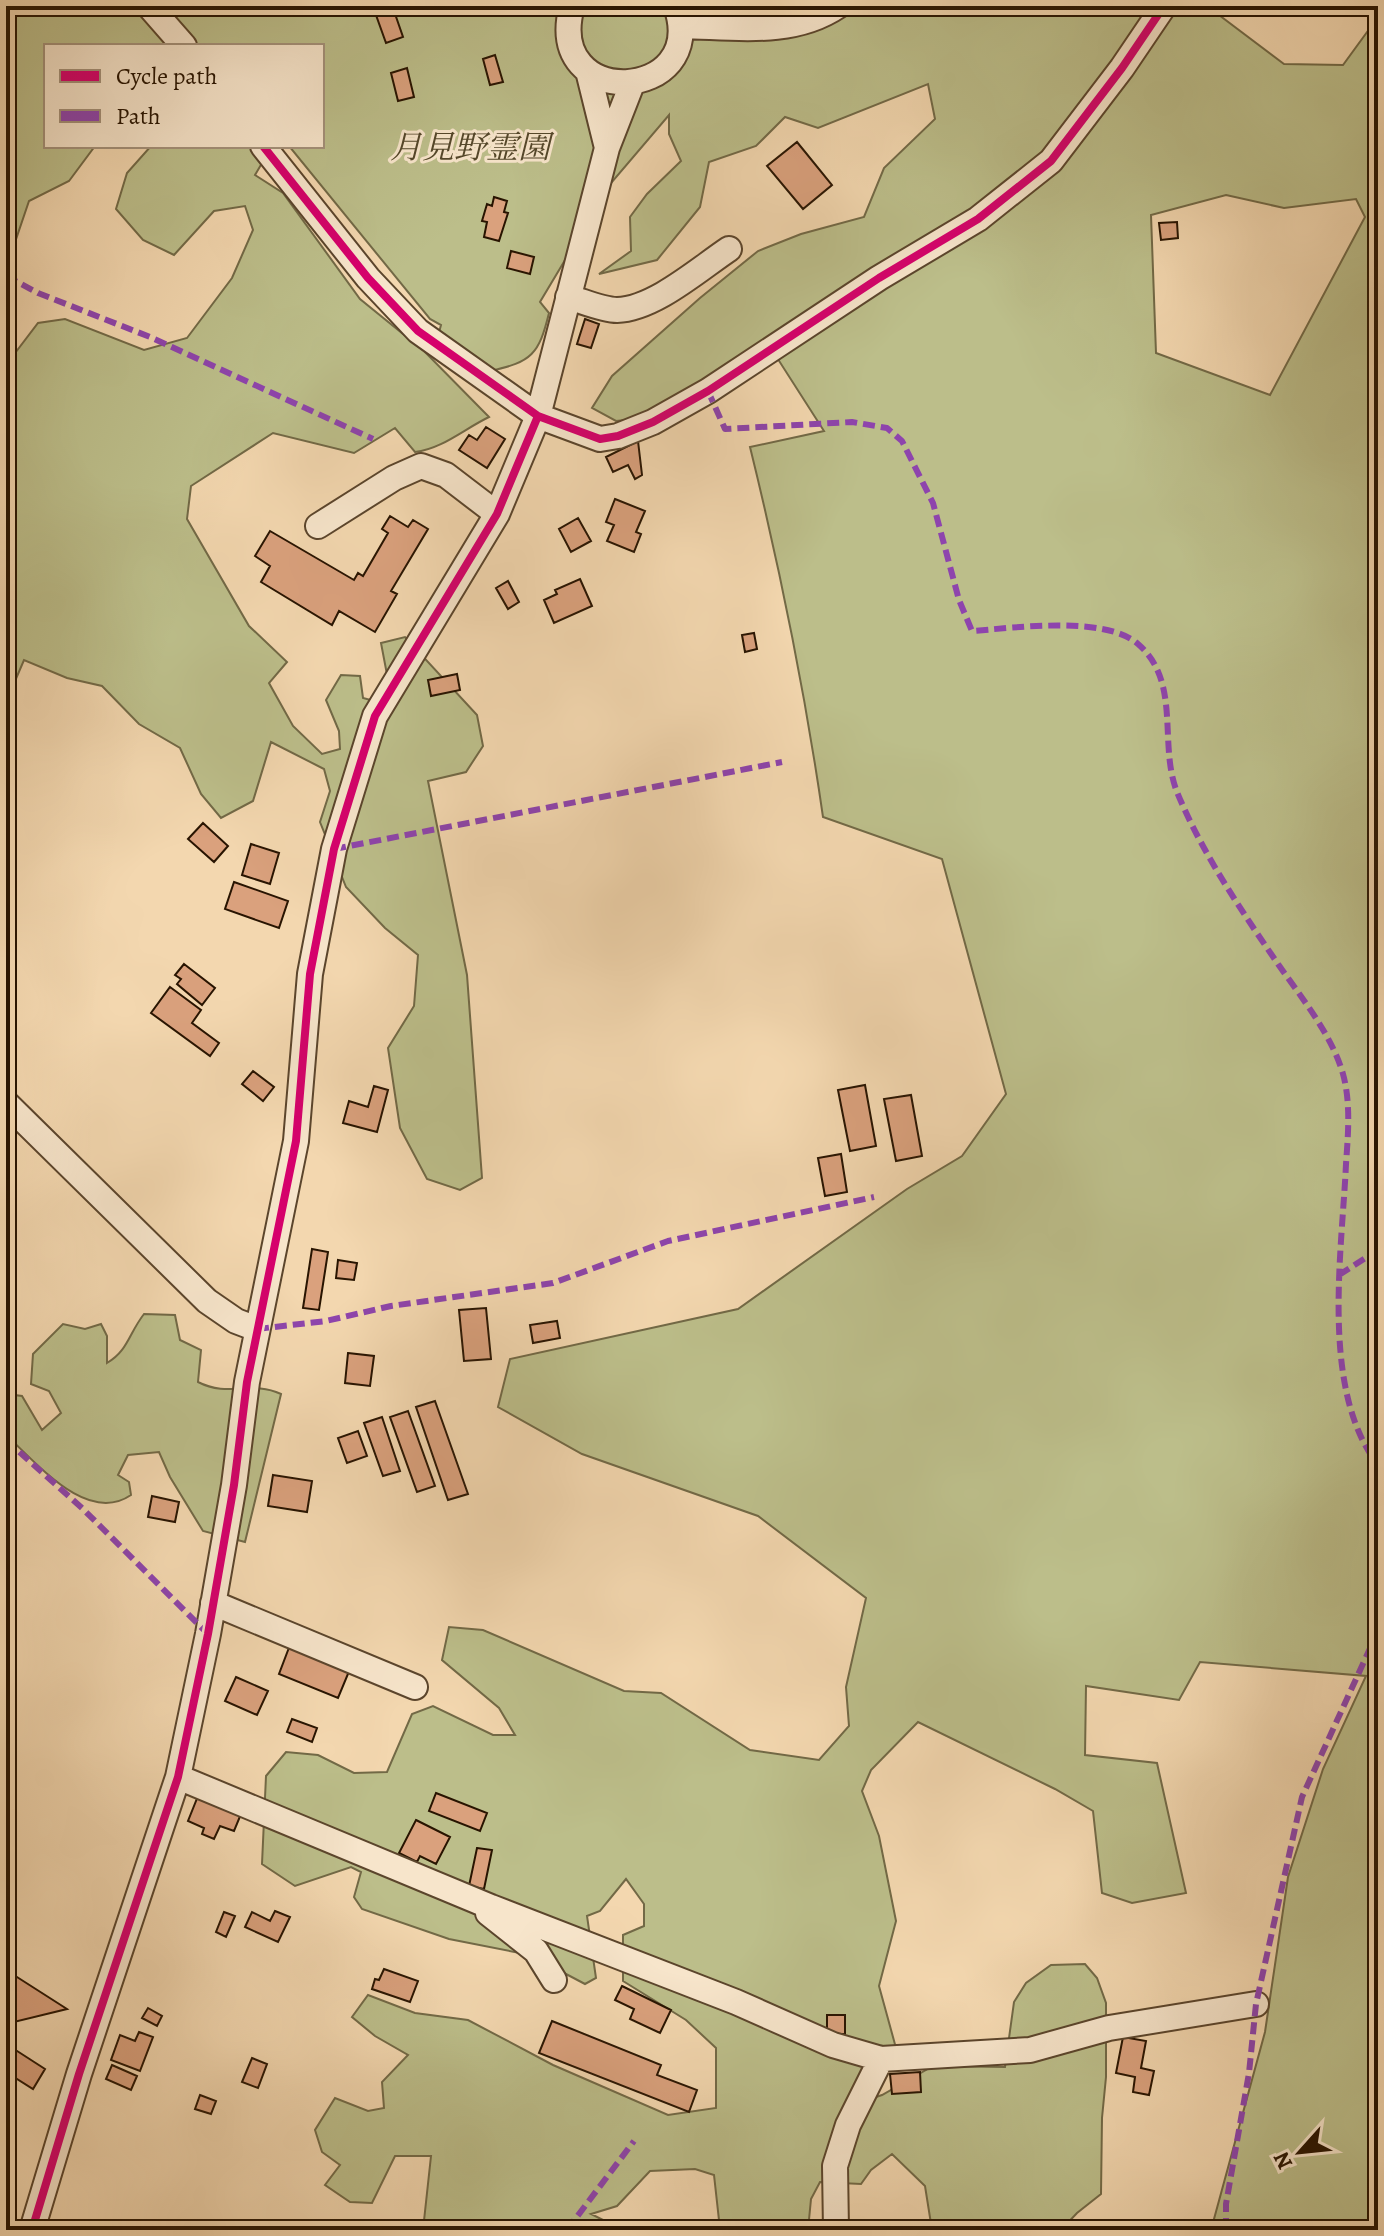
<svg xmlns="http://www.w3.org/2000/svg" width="1384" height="2236" font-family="Alegreya,'Noto Serif JP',serif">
  <rect width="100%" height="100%" fill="#f3d7af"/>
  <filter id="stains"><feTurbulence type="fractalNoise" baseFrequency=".0025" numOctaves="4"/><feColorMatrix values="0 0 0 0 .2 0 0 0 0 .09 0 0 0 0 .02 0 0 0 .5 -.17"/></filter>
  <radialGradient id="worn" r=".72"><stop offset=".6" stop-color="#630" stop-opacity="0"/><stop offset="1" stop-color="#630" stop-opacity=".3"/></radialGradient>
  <path fill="#bcbe8a" stroke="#726946" stroke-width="2" fill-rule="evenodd" d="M6,6h1201l77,58 59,1 35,-48v2213h-167l54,-198 23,-155 35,-108 43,-93 -166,-14 -21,38 -93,-14 -1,69 72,8 29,130 -54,10 -30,-10 -9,-82 -38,-22 -137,-67 -47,48 -9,21 17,45 17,85 -17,65 17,62 -29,52 15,-5 51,-29 72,1 9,-65 12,-19 25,-18 34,-1 12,14 9,25v74l-4,41 -1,76 -24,19 -16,17h-129l-7,-44 -33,-32 -21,16 -10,14 -41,-2 -9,17 -3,31h-77l-12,-10 -5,-45 -19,-6 -45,2 -33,35 -26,8 32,16h-200l8,-74h-36l-23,47 -22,-1 -25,-17 15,-20 -18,-13 -7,-22 20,-32 33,13 16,-3 -2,-26 26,-27 -33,-19 -23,-19 16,-22 47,18 53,7 85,45 115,50 48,-7v-60l-30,-28 -63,-39v-46l21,-9v-22l-18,-25 -26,32 -13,5 9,62 -11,6 -55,-29 -81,-16 -87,-30 -8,-12 7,-25 -10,-5 -56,19 -33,-22 4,-88 20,-24 32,3 36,18 33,-1 25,-58 21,-8 60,29h22l-16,-27 -57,-48 7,-33 34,3 141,61 37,2 89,57 69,10 30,-34 -3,-39 20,-89 -108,-82 -176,-62 -84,-47 12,-48 228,-50 169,-120 55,-33 44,-62 -64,-235 -119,-42c-18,-125 -43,-248 -73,-370l74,-16 -57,-89 -122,76 -29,3 -24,-13 20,-32 88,-78 58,-47 43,-17 63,-17 20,-49 51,-49 -7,-35 -110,44 -33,-11 -29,29 -47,16 -9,45 -43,53 -58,14 32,-23 -1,-34 17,-23 34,-33 -12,-27v-19l-58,68 -71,119 9,11c-10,41 -17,49 -59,58l-52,-35 3,-11 -11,-6 -141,-173h33v-100h-276v100h49l-26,35 -40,20 -19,56 -4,4zM1226,195l58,13 72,-9 9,18 -95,178 -114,-42 -5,-138z
    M151,146h121l-17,29 28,18 77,106 64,52 65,66c-25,12 -47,32 -74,35l-20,-24 -41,25 -81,-20 -82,53 -4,33 62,107 38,36 -18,21 24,43 29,28 18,-5 -1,-18 -13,-31 15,-25 19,1 3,22 30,8 -12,-63 24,-6 72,78 6,31 -17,26 -38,9 39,194 15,203 -22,12 -33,-11 -27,-51 -12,-80 26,-42 4,-51 -33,-27 -39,-41 -26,-65 10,-31 -6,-22 -53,-27 -18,59 -32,17 -20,-24 -21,-46 -41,-24 -37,-38 -35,-8 -43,-18 -18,42v-337l32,-42 27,-4 79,31 43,-12 45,-60 21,-48 -8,-24 -31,5 -40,44 -31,-15 -27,-31 11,-36z
    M144,1314l31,1 5,25 21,10 -3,32c31,16 53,-2 83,12l-36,148 -42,-11 -33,-54 -11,-25 -31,3 -10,20 11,7 2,13c-44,30 -94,-32 -125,-60v-41l16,2 20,34 19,-17 -12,-22 -18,-7 2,-30 30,-30 22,5 16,-5 6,12v27c21,-12 22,-30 37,-49z"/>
  <path fill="#daa17d" stroke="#281401" stroke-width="2" d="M393,8l10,29 -17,6 -10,-28z
    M495,55l8,27 -13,3 -7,-26z
    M407,68l7,29 -16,4 -7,-28z
    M797,142l35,43 -29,24 -36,-43z
    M494,197l13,4 -3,11 4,1 -9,28 -15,-4 3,-15 -5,-1 5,-17 5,2z
    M1177,222l1,16 -17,2 -2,-17z
    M511,251l23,6 -4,17 -23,-6z
    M585,319l14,5 -8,24 -14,-4z
    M486,427l19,12 -18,29 -28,-18 10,-15 8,5z
    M638,441l4,34 -7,4 -7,-14 -15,7 -7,-15z
    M615,499l30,12 -9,21 5,2 -7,18 -27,-11 7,-16 -8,-3z
    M390,516l18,11 5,-7 15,9 -37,62 6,3 -22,38 -36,-21 -7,14 -71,-43 9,-16 -15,-10 15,-25 84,49 4,-7 5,3 25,-43 -6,-4z
    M578,518l13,23 -20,11 -12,-23z
    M580,579l12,27 -38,17 -10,-23 13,-6 -2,-4z
    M508,581l11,21 -11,7 -12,-21z
    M754,633l3,16 -12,3 -3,-17z
    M457,674l3,16 -29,6 -3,-16z
    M203,823l25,23 -14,16 -26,-23z
    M251,844l28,9 -9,31 -28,-9z
    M234,882l54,19 -9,27 -54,-19z
    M184,964l31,24 -13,17 -25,-21 4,-5 -6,-4z
    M170,987l31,23 -9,13 27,20 -9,13 -59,-43z
    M253,1071l21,16 -11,14 -21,-17z
    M865,1085l11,61 -26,5 -12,-61z
    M374,1086l14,4 -11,42 -34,-9 6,-22 19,6z
    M911,1095l11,61 -26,5 -12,-62z
    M841,1154l6,38 -22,4 -7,-38z
    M312,1249l16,3 -9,58 -16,-2z
    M338,1260l19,3 -3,17 -18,-2z
    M486,1308l5,51 -27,2 -5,-51z
    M557,1321l3,17 -27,5 -3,-18z
    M348,1353l26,3 -4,30 -25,-3z
    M435,1401l33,93 -20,6 -32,-93z
    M408,1411l27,75 -18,6 -27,-75z
    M382,1417l18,54 -17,5 -19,-53z
    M358,1431l9,25 -20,7 -9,-25z
    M273,1475l39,6 -5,31 -39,-6z
    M152,1496l27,6 -4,20 -27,-5z
    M290,1645l60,24 -12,29 -59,-24z
    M236,1677l32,14 -11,24 -32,-14z
    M292,1719l25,9 -5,14 -25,-10z
    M436,1793l51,20 -7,18 -51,-20z
    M198,1796l43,18 -7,17 -14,-5 -6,13 -12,-5 2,-6 -16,-7z
    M416,1820l34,17 -14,27 -16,-8 -3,6 -18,-9z
    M477,1848l15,2 -8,39 -15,-3z
    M275,1911l15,6 -12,25 -33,-15 7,-15 18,9z
    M224,1912l11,4 -9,21 -10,-5z
    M384,1969l34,12 -8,21 -38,-13 3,-10 4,1z
    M6,1970l61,39 -53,13 -8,-6z
    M622,1986l49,24 -11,23 -30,-14 4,-10 -19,-9z
    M148,2008l14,8 -5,10 -15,-8z
    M827,2015h18v19h-18z
    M552,2021l109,44 -4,10 40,15 -8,22 -150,-59z
    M139,2032l14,5 -13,34 -29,-11 9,-25 15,6z
    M1123,2037l23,4 -5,27 13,3 -5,24 -16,-3 2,-15 -19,-4z
    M14,2049l31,20 -12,20 -27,-17v-10z
    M252,2058l15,6 -9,24 -16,-6z
    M112,2065l25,11 -6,14 -25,-11z
    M920,2072l1,20 -29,2 -2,-20z
    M200,2095l16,6 -5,13 -16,-5z"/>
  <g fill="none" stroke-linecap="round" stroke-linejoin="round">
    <g stroke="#5b452c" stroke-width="28">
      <path id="minor" d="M149,6l35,40
        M572,6c-29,106 138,97 104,0
        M681,26c54,1 111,11 157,-20
        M588,71l19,77
        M263,146l105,132 50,53 120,85 62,23 18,-3 35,-14 55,-31 171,-113 99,-59 73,-58 71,-93 42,-62
        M568,297c15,4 34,13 49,13 37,-1 82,-41 112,-61
        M318,526l76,-48 27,-12 25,9 51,39
        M6,1103l201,198 29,20 21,8
        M213,1603l202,84
        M178,1777l313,130 245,95 97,43 48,14 149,-9 79,-22 147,-24
        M488,1913l48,38 18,29
        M32,2230l47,-156 99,-297 30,-143 26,-149 13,-103 49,-241 14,-167 24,-125 41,-133 122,-202 41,-98 69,-268 25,-64
        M836,2230l-1,-64 13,-41 33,-66"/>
    </g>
    <use href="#minor" stroke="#f7e5cb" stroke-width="24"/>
    <path stroke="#8e44ad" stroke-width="6" stroke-dasharray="12 6" stroke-linecap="butt" d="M6,276l32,17 112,44 223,102
      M708,391l17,38 127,-7 35,6 15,13 31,62 26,97 13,31c42,-3 133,-16 166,13 44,38 20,100 39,148 25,61 64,118 101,172 23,33 54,71 65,110 8,29 5,61 3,90 -4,89 -26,226 32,301
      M334,849l448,-87
      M1339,1275l39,-25
      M257,1329l69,-8 65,-15 162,-23 115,-42 206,-44
      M6,1440l77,69 125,125
      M567,2230l67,-89
      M1226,2230v-26l23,-131 7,-69 46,-207 76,-166"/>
    <g stroke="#f7e5cb" stroke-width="13">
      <path id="cycleway" d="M263,146l105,132 50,53 120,85 62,23 18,-3 35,-14 55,-31 171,-113 99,-59 73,-58 71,-93 42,-62
        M32,2230l47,-156 99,-297 30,-143 26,-149 13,-103 49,-241 14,-167 24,-125 41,-133 122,-202 41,-98"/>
    </g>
    <use href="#cycleway" stroke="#d6006c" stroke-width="8"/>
  </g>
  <g text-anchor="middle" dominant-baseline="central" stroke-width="6" stroke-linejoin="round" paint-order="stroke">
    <g font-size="32" font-style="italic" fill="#54472a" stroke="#f7e5cb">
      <text x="470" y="147">月見野霊園</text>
    </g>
  </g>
  <rect width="1384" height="2236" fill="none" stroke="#f3d7af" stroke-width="32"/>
  <rect x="8" y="8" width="1368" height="2220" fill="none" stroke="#281401" stroke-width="4"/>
  <rect x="16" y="16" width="1352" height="2204" fill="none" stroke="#281401" stroke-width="2"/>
  <rect x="44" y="44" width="280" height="104" fill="#f7e5cb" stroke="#a4917a" stroke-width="2"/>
  <rect x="60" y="70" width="40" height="12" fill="#d6006c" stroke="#a4917a" stroke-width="2"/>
  <text x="116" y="84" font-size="24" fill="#281401">Cycle path</text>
  <rect x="60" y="110" width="40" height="12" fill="#8e44ad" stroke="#a4917a" stroke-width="2"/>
  <text x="116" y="124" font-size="24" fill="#281401">Path</text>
  <g transform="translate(1300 2152) rotate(243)" stroke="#f7e5cb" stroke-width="6" paint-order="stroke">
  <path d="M0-6L14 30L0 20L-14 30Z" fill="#281401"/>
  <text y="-12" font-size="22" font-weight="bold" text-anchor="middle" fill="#281401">N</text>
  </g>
  <rect width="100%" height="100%" filter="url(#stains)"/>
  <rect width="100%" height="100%" fill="url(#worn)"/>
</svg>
